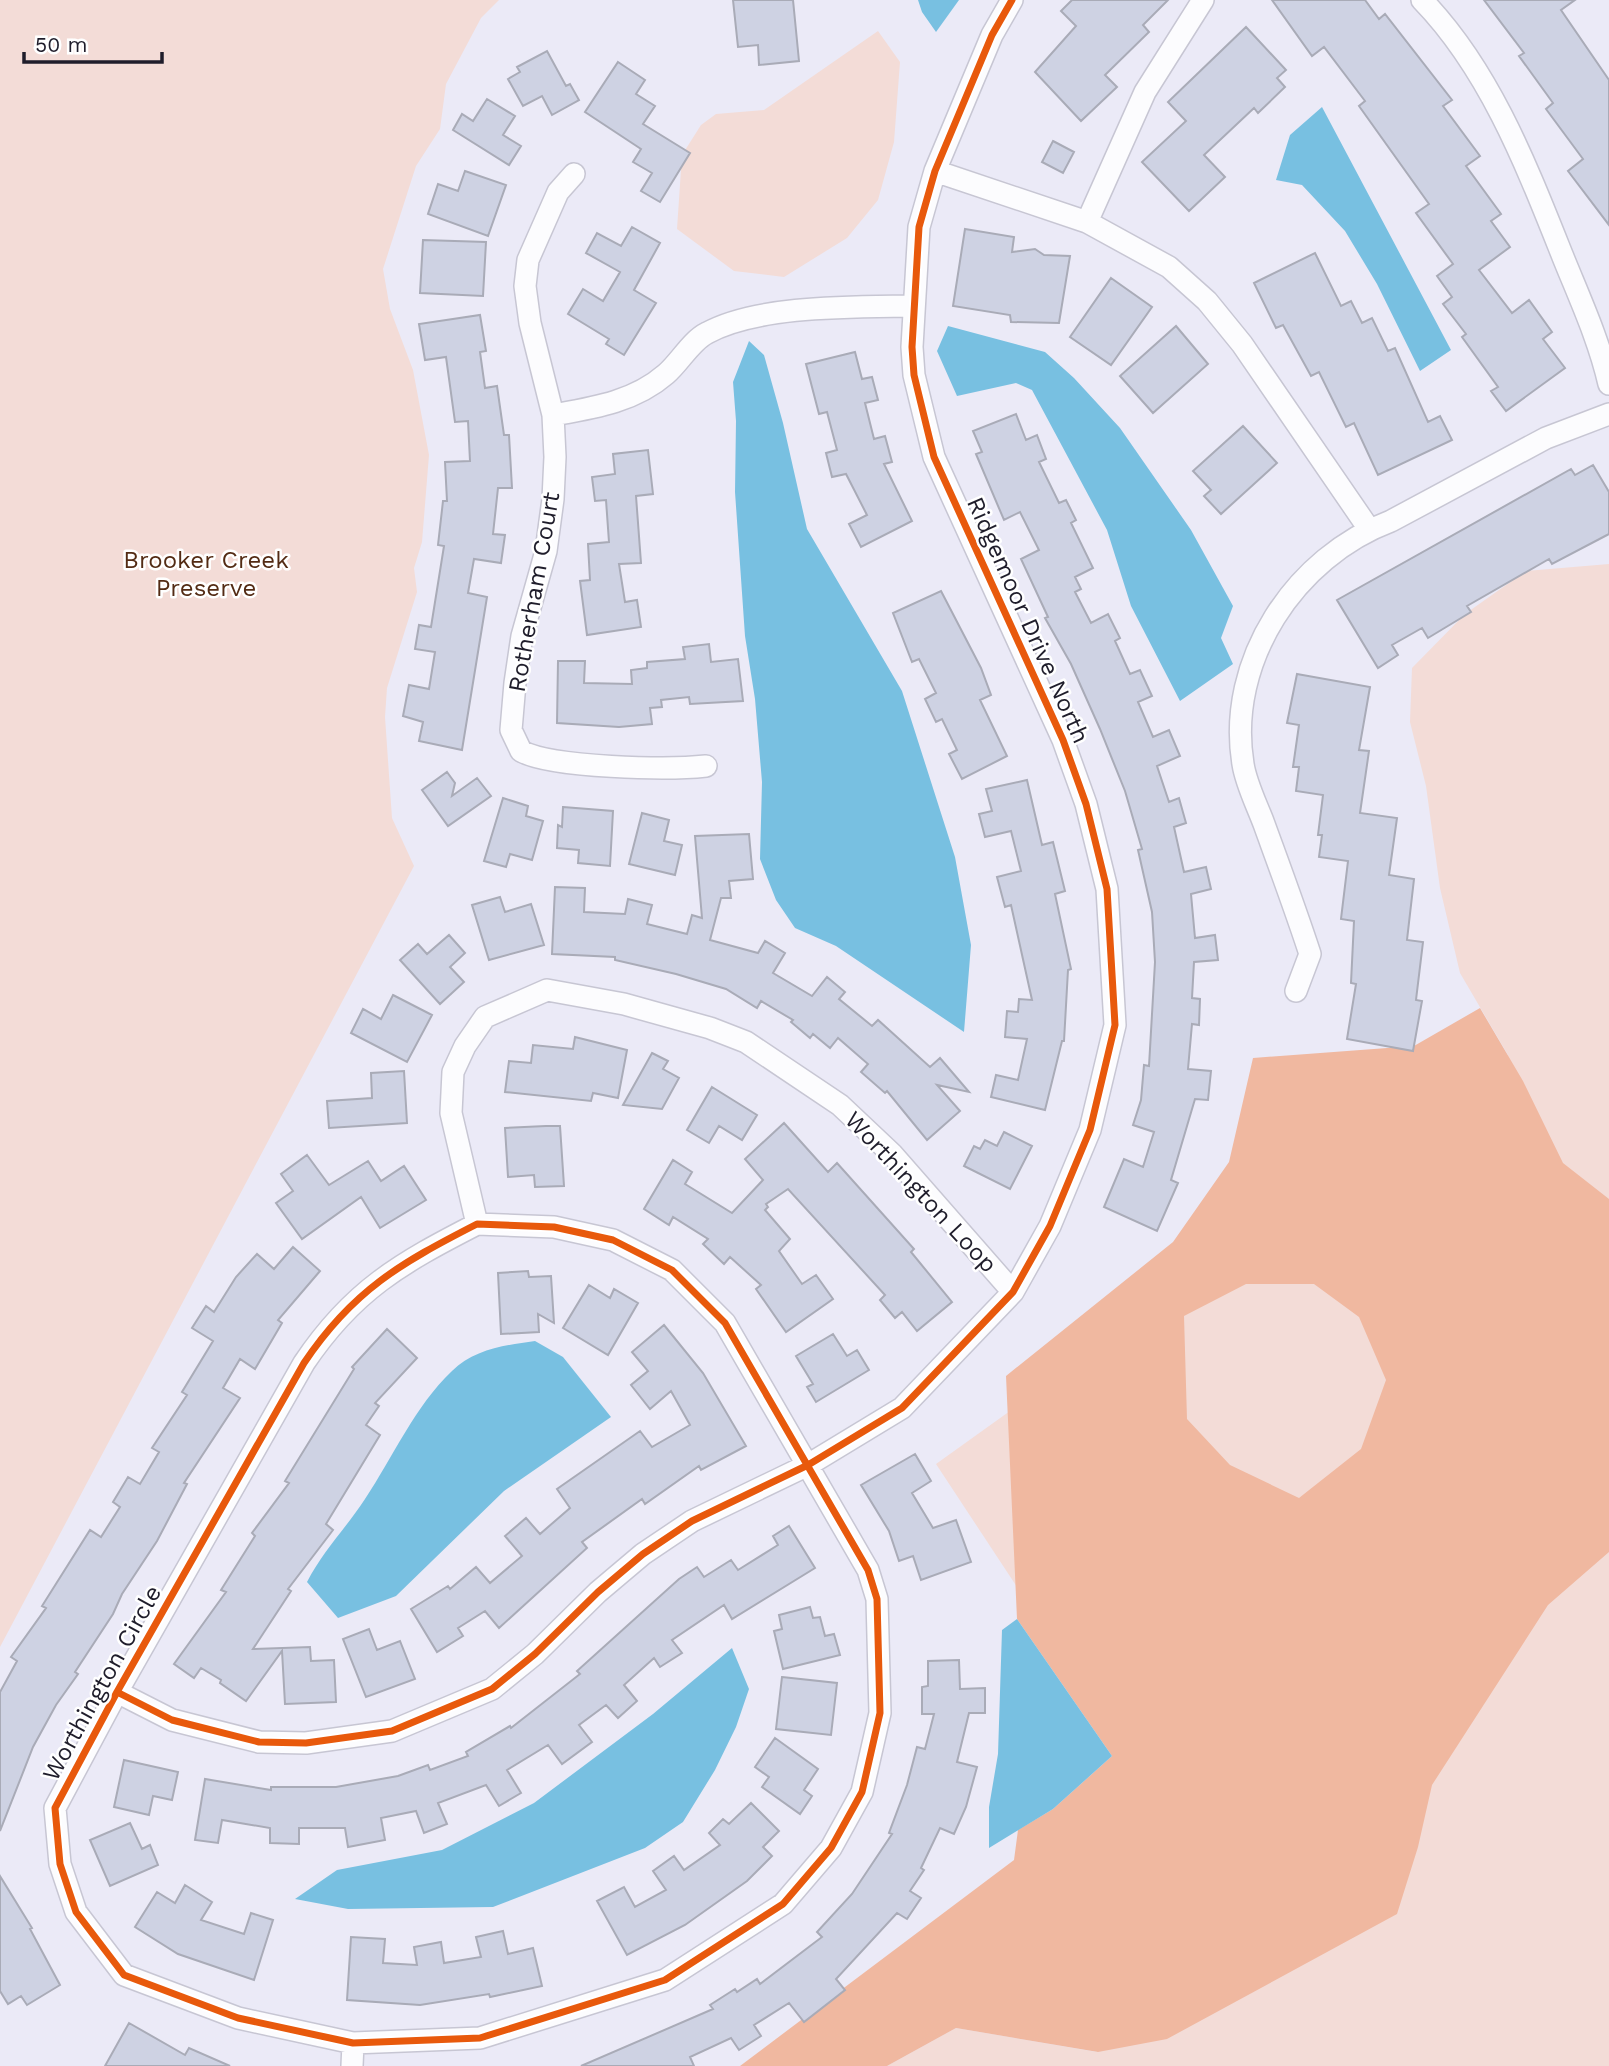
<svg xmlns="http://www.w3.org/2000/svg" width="1609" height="2066" font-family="'Work Sans',sans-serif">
  <rect width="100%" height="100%" fill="#ebeaf7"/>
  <path fill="#f3dcd7" d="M0,0h499l-18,18 -35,66 -6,45 -24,37 -33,103 7,40 23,61 16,85 -7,87 -8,26 3,24 -30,96 -2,29 7,101 22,48 -414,781z
    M878,31l22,31 -6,80 -16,58 -31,38 -63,39 -50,-6 -57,-42 5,-74 19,-30 15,-11 48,-4z
    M1609,564v1502h-722l69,-38 141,24 159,-102 -320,-486 572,-409 -48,-82 -20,-85 -14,-102 -16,-64 2,-54 53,-54 61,-43z"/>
  <path fill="#f0b8a0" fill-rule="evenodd" d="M1480,1008l43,73 40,82 46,36v353l-61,53 -116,180 -14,62 -21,67 -230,125 -69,13 -142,-24 -69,38h-147l274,-206 4,-30 35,-21 59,-53 -95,-137 -11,-243 167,-134 56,-80 24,-104 161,-12zM1246,1284h68l45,33 27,63 -25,69 -62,49 -69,-33 -43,-46 -3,-103z"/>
  <path fill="#78c0e1" d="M918,0h41l-23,32 -14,-20z
    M1322,107l129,243 -31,21 -43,-87 -32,-53 -43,-46 -26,-5 14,-45z
    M948,326l97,26 29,26 46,50 71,102 42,76 -12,32 12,26 -53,37 -49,-95 -24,-76 -75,-140 -16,-7 -59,13 -20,-45z
    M749,341l15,14 19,68 24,106 95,162 53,166 16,88 -7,87 -128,-86 -41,-18 -19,-28 -16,-41 2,-77 -7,-83 -10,-63 -10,-144 1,-71 -3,-39z
    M535,1341l28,16 48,60 -107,74 -108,105 -58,22 -31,-36c16,-31 39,-54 58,-83 28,-42 50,-93 87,-128 22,-22 54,-26 83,-30z
    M1017,1619l95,137 -59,53 -64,39v-41l9,-53 4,-124z
    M732,1648l17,41 -13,38 -21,43 -32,52 -38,26 -152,59 -145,2 -53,-10 42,-29 105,-20 92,-47 119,-89z"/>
  <path fill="#ced2e3" stroke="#a9abb7" stroke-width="2" d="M733,0h60l6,61 -40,4 -1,-20 -20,2z
    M1072,0h96l-25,25 6,7 -44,43 12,12 -36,34 -46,-49 41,-46 -15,-15z
    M1272,0h93l14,19 6,-5 67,86 -9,6 37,50 -14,10 35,48 -10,7 19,26 -31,23 33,43 17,-13 23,32 -9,7 22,29 -59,43 -15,-20 7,-4 -36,-50 4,-3 -23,-30 9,-7 -15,-21 16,-12 -37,-51 13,-9 -70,-98 6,-5 -41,-54 -12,9z
    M1484,0h91l-14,10 48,70v145l-41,-54 15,-12 -37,-50 7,-6 -34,-47 5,-3z
    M1246,27l40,43 -9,8 8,9 -27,26 -4,-5 -50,47 21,22 -36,34 -47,-49 44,-41 -18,-19z
    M547,51l19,35 4,-2 9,16 -27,15 -10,-19 -19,10 -15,-27 12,-7 -3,-5z
    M618,62l27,18 -9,14 19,12 -12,18 47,29 -30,49 -19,-11 11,-18 -19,-11 8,-13 -56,-37z
    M487,99l28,17 -12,19 18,11 -12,19 -56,-35 9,-16 11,7z
    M1053,141l21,11 -11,21 -21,-11z
    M465,171l41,14 -18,51 -60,-22 10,-30 20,7z
    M632,227l28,16 -26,47 22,13 -32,52 -18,-11 3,-5 -41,-25 15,-25 20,12 17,-29 -34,-19 11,-20 24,13z
    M965,229l49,8 -2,15 23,-3 9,6 26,1 -11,67 -48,-1 -1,-7 -57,-9z
    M423,240l63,2 -3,54 -63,-3z
    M1315,253l26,53 10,-5 11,22 10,-5 16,33 7,-3 33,74 12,-6 12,24 -74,35 -24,-52 -8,4 -27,-55 -8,4 -28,-51 -7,3 -22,-45z
    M1111,278l41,29 -41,58 -41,-28z
    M480,315l6,36 -6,1 5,36 12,-2 7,49h5l3,53h-14l-5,46 12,1 -4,28 -27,-4 -6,34 19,4 -25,153 -43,-9 4,-19 -20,-6 6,-31 20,4 6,-37 -20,-3 4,-24 12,2 13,-81 -6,-1 5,-44h4l-2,-39 25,-1 -2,-40 -13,1 -9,-65 -21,3 -6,-36z
    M1176,326l32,38 -55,49 -33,-37z
    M855,352l7,27 10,-2 6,23 -13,3 9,36 11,-3 7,26 -8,2 28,57 -51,26 -12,-23 18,-9 -21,-41 -14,3 -6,-24 11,-3 -10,-38 -8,2 -13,-50z
    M1016,414l10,26 11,-5 9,24 -7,3 20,41 7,-3 10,20 -5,3 22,45 -18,9 6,12 -6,3 16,31 17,-9 12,24 -5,3 15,33 10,-4 12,26 -14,6 15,35 16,-7 11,26 -23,10 12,36 10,-4 7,25 -12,4 10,45 22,-5 5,22 -20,5 4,44 20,-3 3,25 -24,2 -2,36 8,1 -1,26 -7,-1 -4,45 23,2 -3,29 -13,-1 -24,81 7,3 -21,48 -53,-24 20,-48 19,8 11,-35 -21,-7 8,-25 3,-35 5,1 6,-104 -3,-50 -14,-62 4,-1 -17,-58 -25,-62 -29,-65 -26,-46 3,-1 -27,-58 18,-9 -19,-38 -16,8 -28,-66 6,-2 -9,-21z
    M1243,426l34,37 -56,51 -17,-18 7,-6 -18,-19z
    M648,450l5,44 -17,2 5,67 -22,1 6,38 12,-2 4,27 -54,8 -7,-54 10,-1 -2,-36 21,-2 -3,-42 -11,1 -3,-24 23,-3 -2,-20z
    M1593,465l16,27v42l-57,30 -3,-5 -82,47 4,6 -43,26 -6,-10 -30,17 6,10 -20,13 -41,-68 234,-131 4,6z
    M941,591l40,77 10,27 -11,5 27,56 -45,23 -13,-25 8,-4 -15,-31 -6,3 -11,-23 11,-6 -17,-34 -7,3 -19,-49z
    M709,644l2,18 27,-3 5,42 -53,3 -1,-7 -28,3 1,7 -12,1 2,16 -33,3 -62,-4 1,-62h27l-1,22 48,1 -1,-14 16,-2v-6l38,-3 -2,-12z
    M1297,674l73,13 -11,63 10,1 -9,62 37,5 -8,57 25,4 -7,61 16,2 -7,58 6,1 -9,50 -66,-12 9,-55 -5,-1 3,-62 -13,-2 7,-58 -29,-4 3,-22h-4l5,-40 -27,-4 3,-24h-6l6,-42 -12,-2z
    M447,772l8,11 -3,13 25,-18 14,18 -43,30 -26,-36z
    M1027,780l15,65 11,-3 12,49 -10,3 16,75 -3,1 -4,71h-2l-17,69 -54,-13 5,-22 22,5 9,-41 -22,-2 2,-26 11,1 1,-13 13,1 -21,-95 -6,2 -8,-30 24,-6 -10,-40 -26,6 -6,-23 13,-3 -6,-22z
    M503,798l25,8 -2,10 17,5 -11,39 -22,-6 -4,13 -22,-6z
    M563,807l50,4 -3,55 -32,-3 1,-13 -22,-2 1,-23 4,2z
    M642,813l27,7 -5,21 18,4 -7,30 -46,-11z
    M749,834l4,45 -24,2 2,17h-10l-11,42 48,13 7,-12 20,12 -12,20 39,23 15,-19 18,15 -6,7 33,27 6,-6 52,47 10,-9 29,34 -32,-7 23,26 -33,29 -40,-49 -2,2 -24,-21 7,-8 -30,-26 -8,10 -17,-14 -3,4 -19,-16 2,-2 -32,-19 -4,7 -31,-19 -50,-15 -61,-14v-3l-63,-3 3,-67 30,1 -1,24 41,2 3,-15 24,6 -5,19 40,10 5,-19 10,3 -7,-82z
    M500,897l5,15 26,-8 13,41 -55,15 -17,-55z
    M449,935l16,18 -15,14 14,15 -24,22 -40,-44 18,-16 9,10z
    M393,995l39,20 -25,47 -56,-29 12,-24 18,10z
    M575,1037l52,13 -9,48 -25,-5 -2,8 -86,-9 4,-31 22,2 2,-18 40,4z
    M652,1053l16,8 -5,8 16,9 -17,31 -39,-4z
    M404,1071l3,52 -78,5 -2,-27 45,-3 -1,-25z
    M712,1087l45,28 -15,25 -23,-14 -10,17 -22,-13z
    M784,1123l44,49 9,-9 77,86 -3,3 41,50 -35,29 -15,-19 -7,6 -15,-18 5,-5 -97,-106 -22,15 2,3 -3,3 25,29 -11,12 23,33 14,-9 17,24 -47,33 -30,-43 5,-4 -31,-28 -6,7 -21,-20 5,-5 -35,-22 -4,8 -25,-16 29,-49 19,12 -7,12 47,29 31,-33 -18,-21z
    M546,1126h14l4,60 -29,1 -1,-12 -26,2 -3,-49z
    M1004,1132l28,14 -22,43 -46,-23 10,-20 6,3 5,-9 12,6z
    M307,1155l22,30 39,-24 13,20 23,-15 22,34 -46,28 -19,-31 -59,42 -26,-36 17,-12 -12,-17z
    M293,1247l27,24 -42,49 4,3 -27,46 -15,-10 -17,29 17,10 -56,85 3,1 -30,57 -35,53 -9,20 -38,58 3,2 -22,31 -23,42 -33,84v-139l17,-31 -6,-4 35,-49 -4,-2 48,-76 11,7 19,-30 -7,-5 15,-25 12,7 19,-32 -7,-4 35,-53 -5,-3 31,-51 -21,-13 14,-22 8,6 22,-35 21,-23 17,15z
    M528,1271l1,6 22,-1 3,47 -16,-9 1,18 -38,2 -3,-61z
    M589,1285l21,13 4,-9 24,14 -30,52 -45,-27z
    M664,1325l39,48 43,73 -45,24 -2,-4 -54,38 -3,-5 -60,43 5,6 -88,80 -14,-17 -27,17 5,8 -26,16 -26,-43 37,-23 2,3 26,-22 14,16 32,-27 -17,-20 21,-18 14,16 30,-26 -13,-19 83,-58 12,16 38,-22 -19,-34 -21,18 -19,-24 17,-14 -16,-19z
    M387,1329l30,29 -42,45 4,3 -13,19 14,10 -54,89 7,6 -45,59 3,2 -38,58 57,-2 1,14 23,-1 2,42 -51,2 -3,-53 -36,50 -26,-18 1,-3 -20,-12 -7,10 -20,-14 52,-72 -5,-2 34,-54 -3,-3 37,-50 -4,-2 69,-112 -2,-2z
    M833,1334l14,22 10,-6 12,20 -53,32 -9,-15 6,-3 -17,-28z
    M915,1454l16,27 -19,12 21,35 23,-8 15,42 -50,18 -8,-24 -14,5 -10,-30 -28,-46z
    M789,1526l26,42 -83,51 -8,-14 -52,35 10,13 -22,14 -6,-9 -30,27 13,16 -19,17 -12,-13 -27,20 13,17 -30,22 -14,-19 -41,25 14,23 -22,13 -13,-21 -48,18 9,21 -23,9 -8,-22 -35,7 4,22 -37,7 -3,-19h-46v16l-29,-1v-15l-48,-8 -4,23 -23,-3 10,-61 66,11v-3h65l62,-11 30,-11 2,5 38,-14 -2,-4 44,-26 1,2 69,-54 -3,-3 102,-92 18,-12 7,10 27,-17 7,10 40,-25 -5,-9z
    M810,1607l3,11 7,-1 5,19 9,-2 6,21 -57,14 -9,-38 8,-2 -3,-14z
    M369,1629l8,21 23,-9 15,38 -49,18 -23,-58z
    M959,1660l1,29 25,-1v25h-16l-12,49 20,5 -11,40 -12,27 -14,-6 -19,40 3,2 -14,21 11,7 -14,21 -10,-6 -61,66 9,11 -41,32 -15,-19 -35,22 7,11 -22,14 -8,-12 -41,19 4,9h-113l132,-57 -3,-4 25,-16 2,3 20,-13 3,5 62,-47 -5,-5 35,-38 40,-60 -3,-1 18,-48 10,-38 8,2 9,-35h-12v-27l6,-1v-25z
    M782,1677l55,6 -6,52 -55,-6z
    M775,1738l43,31 -14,21 8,6 -12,18 -38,-27 7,-10 -14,-10z
    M124,1760l54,12 -6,28 -19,-4 -4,19 -35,-8z
    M751,1803l28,28 -16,16 9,9 -25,25 -62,44 -58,30 -30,-54 27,-14 11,20 31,-17 -13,-19 21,-15 10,14 36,-25 -11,-12 14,-14 6,5z
    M130,1823l12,26 8,-4 8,20 -48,21 -20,-46z
    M0,1876l32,52 -2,1 30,56 -33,20 -6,-9 -13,8 -8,-13z
    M185,1885l27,17 -11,18 43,14 7,-21 22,7 -19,60 -76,-26 -43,-27 22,-35 18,11z
    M503,1931l5,23 25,-6 9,38 -52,11 -1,-3 -69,11 -73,-5 4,-63 34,2 -2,24 34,2 -3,-18 27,-5 3,21 37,-6 -5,-20z
    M129,2023l56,32 4,-7 41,18h-125z"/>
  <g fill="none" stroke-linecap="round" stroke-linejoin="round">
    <g stroke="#c7c6d3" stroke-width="24">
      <path id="street" d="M1422,0c68,70 105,167 141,257 17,42 36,83 46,127
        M935,171l152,51 82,45 38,34 35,43 127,185
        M574,174l-16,18 -30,68 -3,26 5,37 23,92 2,42 -2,42 -7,52 -24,85 -7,47 -4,47 10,21c31,17 148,19 185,15
        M1087,222l58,-130 58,-92
        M553,415c40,-7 81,-13 113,-41 14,-12 25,-33 41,-41 51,-28 147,-26 205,-27
        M1296,991l14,-37c-14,-43 -30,-86 -46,-130 -7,-19 -18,-40 -21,-60 -17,-103 52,-207 148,-243l155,-83 63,-24
        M477,1224l77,3 59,13 59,30 53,53 143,247 9,29 3,114 -18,79 -31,56 -48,56 -118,76 -185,58 -127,5 -115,-25 -114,-43 -48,-63 -16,-48 -5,-56 62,-116 187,-329c49,-73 97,-100 173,-139z
        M477,1224l-26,-111 2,-41 12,-26 20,-29 62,-27 77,14 86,24 36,14 94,63 52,49 121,138
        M117,1692l55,28 87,22 47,1 86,-12 100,-42 43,-35 63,-62 45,-38 49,-33 116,-56 94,-57 111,-116 37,-66 40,-96 25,-105 -8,-136 -21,-85 -23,-64 -129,-283 -20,-82 -2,-28 7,-120 16,-56 57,-136 20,-35
        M352,2066l1,-23"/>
    </g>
    <use href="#street" stroke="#fcfcfe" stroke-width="21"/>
    <g stroke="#fff" stroke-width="11">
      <path id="cycleway" d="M477,1224l77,3 59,13 59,30 53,53 143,247 9,29 3,114 -18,79 -31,56 -48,56 -118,76 -185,58 -127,5 -115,-25 -114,-43 -48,-63 -16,-48 -5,-56 62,-116 187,-329c49,-73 97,-100 173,-139z
        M117,1692l55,28 87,22 47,1 86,-12 100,-42 43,-35 63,-62 45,-38 49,-33 116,-56 94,-57 111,-116 37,-66 40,-96 25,-105 -8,-136 -21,-85 -23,-64 -129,-283 -20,-82 -2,-28 7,-120 16,-56 57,-136 20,-35"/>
    </g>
    <use href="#cycleway" stroke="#e8590c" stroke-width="7"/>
  </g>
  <g text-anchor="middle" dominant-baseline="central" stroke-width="5" stroke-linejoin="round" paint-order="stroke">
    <g font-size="24" fill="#532b14" stroke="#fff">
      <text x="206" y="560">Brooker Creek<tspan x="206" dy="28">Preserve</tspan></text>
    </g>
    <g font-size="24" fill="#1f1d2b" stroke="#fff">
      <text transform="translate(534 592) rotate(-80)">Rotherham Court</text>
      <text transform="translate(1028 620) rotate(66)">Ridgemoor Drive North</text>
      <text transform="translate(921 1192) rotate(47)">Worthington Loop</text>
      <text transform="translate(102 1683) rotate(-61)">Worthington Circle</text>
    </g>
  </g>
  <path d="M24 52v10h138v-10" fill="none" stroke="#1f1d2b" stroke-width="3.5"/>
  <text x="35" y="52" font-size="21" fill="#1f1d2b" stroke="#ffffff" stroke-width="5" paint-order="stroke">50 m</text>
</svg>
